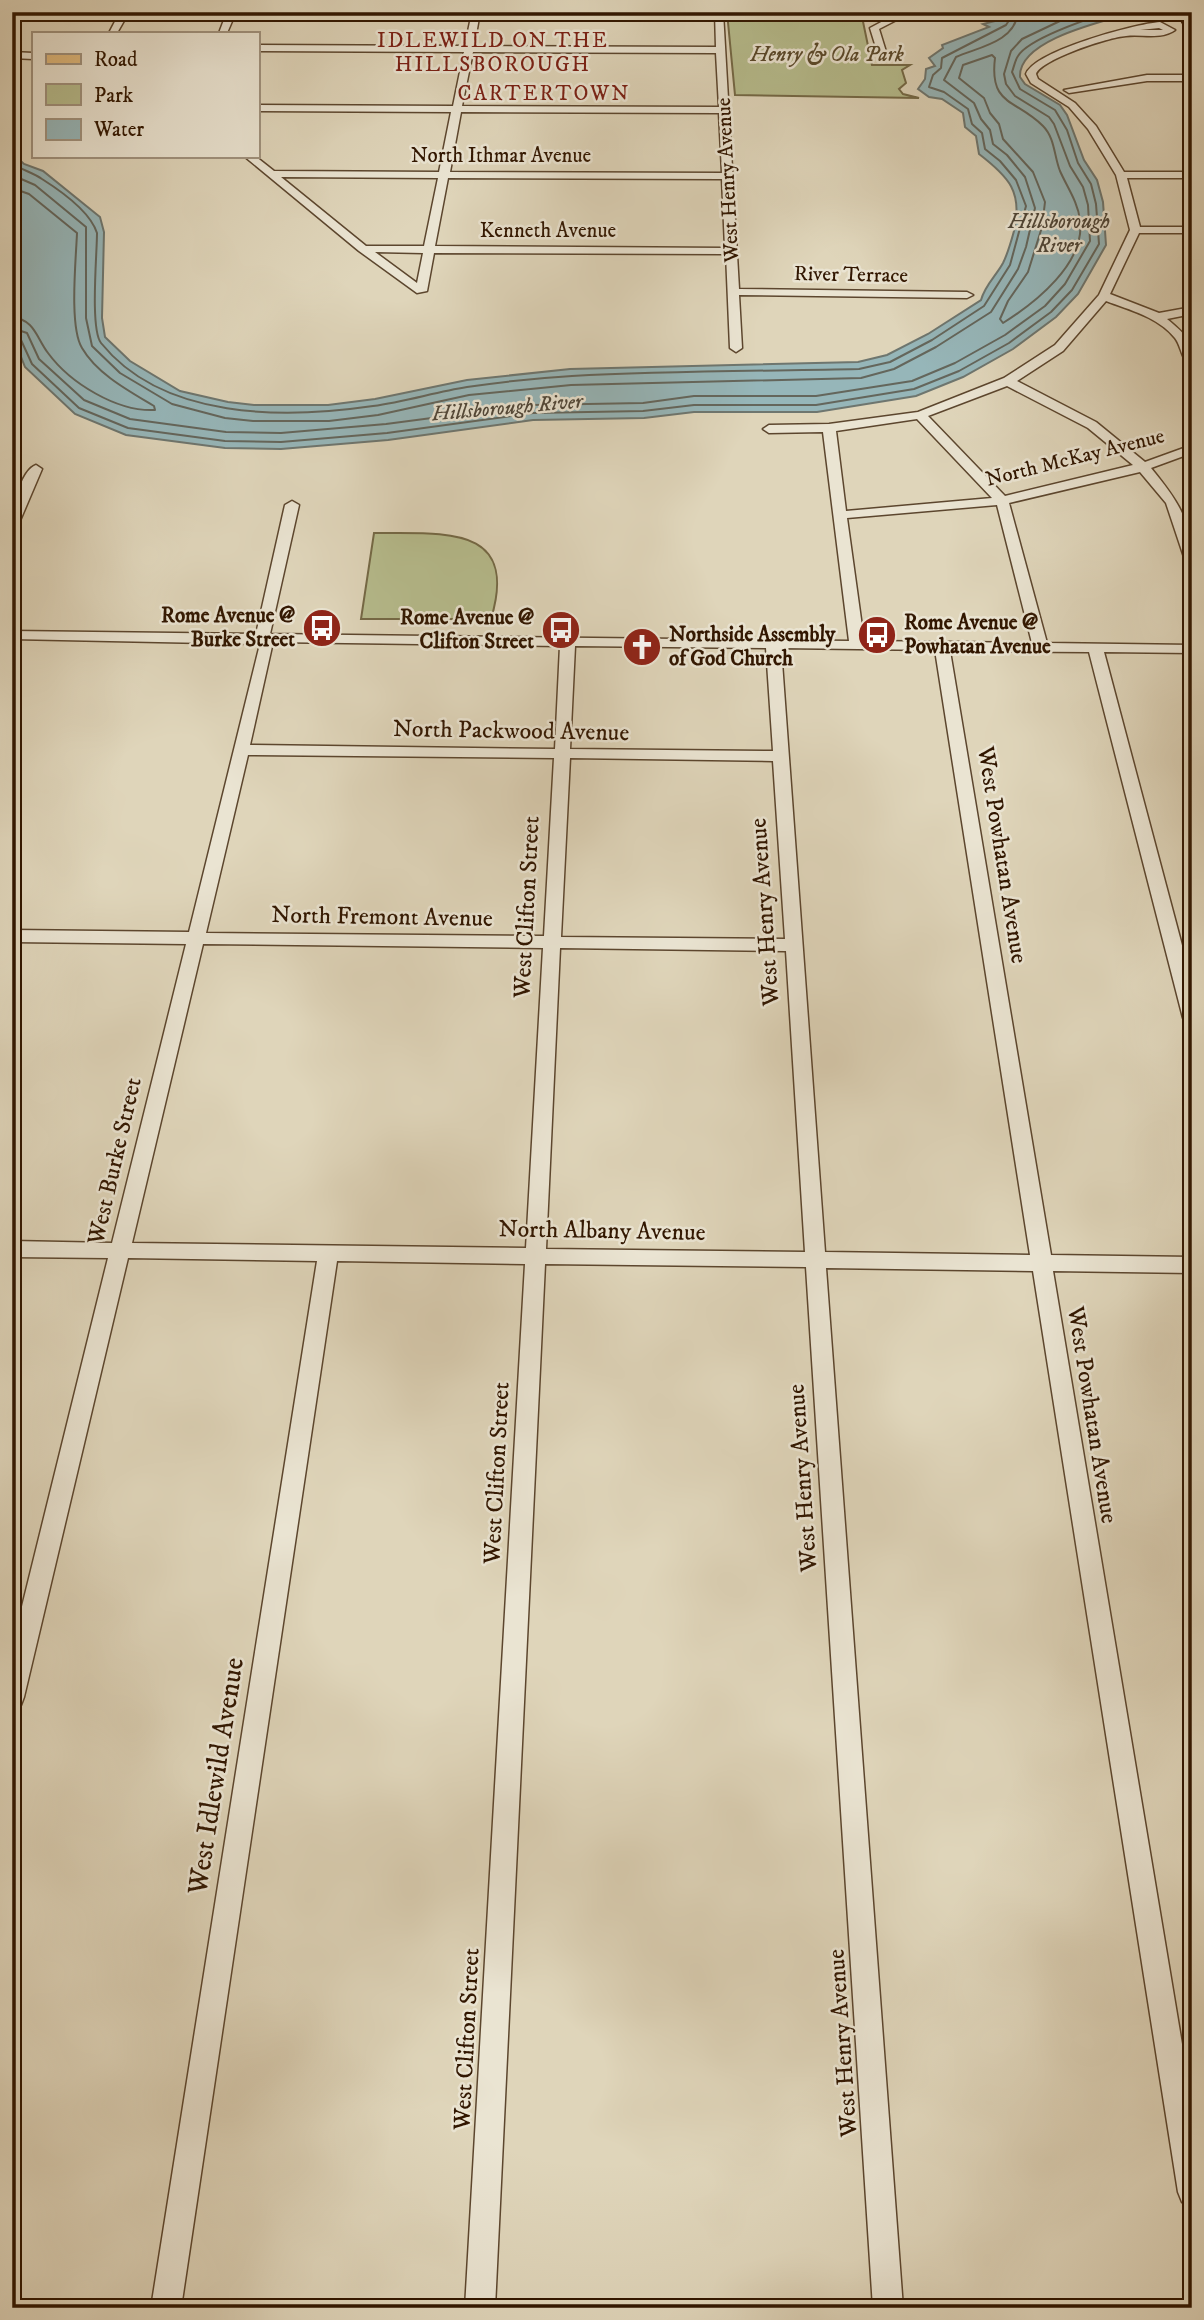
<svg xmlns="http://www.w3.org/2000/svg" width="1204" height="2320" font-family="'IM FELL DW Pica',serif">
  <rect width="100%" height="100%" fill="#dfd5ba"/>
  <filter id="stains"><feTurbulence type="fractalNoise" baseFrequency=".00286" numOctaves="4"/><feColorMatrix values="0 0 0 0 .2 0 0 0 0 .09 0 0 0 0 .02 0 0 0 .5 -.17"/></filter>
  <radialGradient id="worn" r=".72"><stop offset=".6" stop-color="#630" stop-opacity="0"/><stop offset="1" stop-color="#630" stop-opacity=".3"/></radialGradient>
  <path fill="#b6bc8d" stroke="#746946" stroke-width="2" d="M727,12h134l11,53h38l-8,5 4,13 -7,6 4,5 16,4 -184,-3z
    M374,533c68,1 146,-10 117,86h-130z"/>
  <path fill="#96b6b9" stroke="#6e766f" stroke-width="2" d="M1001,12h134c-30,9 -117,27 -115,65l5,7 35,21 7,10 17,45 13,20 6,22 3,43 -28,49 -22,23 -43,32 -50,28 -47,19 -99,16h-123l-50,6 -111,2 -145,20 -107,9 -56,-1 -99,-13 -51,-21 -50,-47 -13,-33v-181l12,11 19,7 57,46 4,15 -2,86 3,19 25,24 50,30 48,11 26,3h74l47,-6 92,-19 103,-11 288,-7 29,-7 41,-21 53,-34c4,-15 15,-24 22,-37 5,-10 8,-21 11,-32 9,-39 -5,-54 -35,-77l-3,-18 -11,-9 -2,-14 -21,-14 -13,-2 -11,-8 7,-10 1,-10 9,-3 -6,-8 14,-10 -1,-3 47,-18 -6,-3 20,-5z"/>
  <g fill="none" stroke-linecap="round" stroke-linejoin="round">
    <path stroke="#64665c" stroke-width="2" d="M992,55l3,3c-6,48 21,41 48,68 12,12 11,30 17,45 7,16 18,31 20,49 6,43 -45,83 -77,103l-3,-4 8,-18 20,-29 14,-45 3,-25 -12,-30 -30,-33 -4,-15 -9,-11 -6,-15 -25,-20 4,-13z
      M12,163c9,7 20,9 30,16 19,12 48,32 55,54 0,21 -7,96 4,110 62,77 183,76 272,63 32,-4 62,-14 94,-19 34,-5 71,-9 105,-11 96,-5 192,-5 287,-7l31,-7 42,-22 52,-34 26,-41 16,-59 -10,-26 -16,-19 -15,-12 -3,-16 -10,-9 -4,-15 -24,-17 -15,-5 4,-12 8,-7 1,-10 64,-33 4,-6 -1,-7
      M12,175l23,10 51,42v91l6,28 28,27 52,31 53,14 28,3h76l49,-6 91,-20 102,-10 290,-7 33,-9 42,-22 55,-35 27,-43 8,-22 9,-39 -10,-31 -18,-22 -14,-11 -3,-14 -9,-11 -7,-16 -30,-23 12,-23c23,-10 59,-15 62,-45
      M12,188l17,6 48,39c-1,26 -8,94 5,115 15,26 47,43 72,58l1,4c-38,2 -85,-27 -107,-57 -12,-16 -13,-33 -36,-36
      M12,328l15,5 12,26 45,41 46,19 96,13 55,1 105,-9 146,-19 111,-2 51,-7h122l96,-15 43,-18 50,-28 40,-29 20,-22 25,-43 -2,-36 -5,-18 -13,-21 -16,-42 -5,-7 -34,-21 -9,-12 -2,-10 7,-23 11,-12 57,-27
      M12,337l9,3 11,24 47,44 49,20 97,13 56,1 106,-9 146,-20 110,-2 51,-6h122l98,-16 45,-18 50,-28 42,-31 21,-22 27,-46 -3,-40 -5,-20 -13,-21 -11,-33 -12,-20 -35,-21 -8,-17c2,-5 3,-12 6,-16 11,-18 70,-37 91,-44"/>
    <g stroke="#5c462e" stroke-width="3">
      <path id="minor" d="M12,12h9l-9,10z
        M120,12h9l-12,21h-8z
        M227,12h9l-9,21h-8z
        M472,12h8l-6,34 242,1 -1,-35h8l16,277 228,3 6,3 -6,3 -228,-3 3,53 -6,4 -6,-4 -4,-94 -292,-1 -7,38 -10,2 -58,-42 -115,-95h11l19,15 165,1 12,-60 -194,-1v-6l196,1 11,-54 -207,-1v-6l208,1zM473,52l243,1 3,54 -257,-1zM461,112l258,1 3,60 -272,-1zM281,177l157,1 -14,68h-58zM448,178l274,1 3,69 -290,-2zM375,252l48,1 -6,30z
        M900,12h12l-33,17 8,26 -8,2 -9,-29z
        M1160,22l15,8c-14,10 -33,4 -49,6 -17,1 -84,23 -90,38l2,5 37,24 21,23 28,46h68v6h-65l13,49h52v6h-53l-29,61 49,19 33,-6v7l-25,5c19,16 25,20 25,47 -11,-5 -10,-19 -17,-28 -17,-21 -45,-28 -69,-37l-43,50 -46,30 79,41 49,40 47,-17v8l-41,15c27,33 41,53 41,96l-7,-4 -19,-57 -26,-31 -131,31 38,140 145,2v8l-88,-1 88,331v41l-9,-6 -94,-366 -139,-1 101,604 141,2v16l-139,-2 139,833v102l-10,-4 -4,-10 -145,-921 -207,-3 77,1040h-30l-67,-1041 -261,-3 -50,1044h-30l60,-1044 -188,-3 -156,1047h-30l166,-1047 -189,-3 -104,439 -3,8 -9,3v-61l96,-389 -96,-1v-16l100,2 74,-299 -174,-2v-12l177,2 71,-288 -248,-5v-8l244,3 29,-129 7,-4 7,4 -29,129 579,7 -26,-209 -54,1 -6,-4 6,-4 60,-1 89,-12 86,-34 51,-33 44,-50 31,-65 -14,-55 -28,-46 -19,-22 -38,-24 -5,-9c8,-23 109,-50 134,-52zM1159,28l4,2h-23zM1007,386l81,42 45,37 -128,31 -77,-80zM917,419l75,79 -146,13 -10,-80zM997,505l35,138 -168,-2 -17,-123zM273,642l287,4 -5,103 -305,-4zM575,646l191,2 7,103 -203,-2zM781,648l154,2 95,605 -205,-3zM248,755l306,3 -10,178 -338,-3zM570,758l203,3 12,178 -224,-2zM203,944l340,4 -17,300 -394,-5zM560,948l226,3 19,301 -259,-3z
        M12,52l21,1v6l-21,-1z
        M1147,75h45v6h-45l-78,12 -5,-3z
        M36,465l6,4 -23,54 -7,4c0,-16 8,-56 24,-62z"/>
    </g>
    <g stroke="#311600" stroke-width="3">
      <path id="major" d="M1177,12h11l4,7v14l-4,-1z"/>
    </g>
    <use href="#minor" fill="#eae4d2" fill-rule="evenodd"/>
    <use href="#major" fill="#e0ba7d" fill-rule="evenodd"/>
  </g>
  <defs>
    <g id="bus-disc" transform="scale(2.0125)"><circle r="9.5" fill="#8f2418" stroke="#eae4d2"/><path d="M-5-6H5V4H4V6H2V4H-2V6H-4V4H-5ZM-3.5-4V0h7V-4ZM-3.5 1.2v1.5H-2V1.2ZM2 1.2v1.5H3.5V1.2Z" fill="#fff"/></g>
    <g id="church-disc" transform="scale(2.0125)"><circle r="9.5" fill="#8f2418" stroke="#eae4d2"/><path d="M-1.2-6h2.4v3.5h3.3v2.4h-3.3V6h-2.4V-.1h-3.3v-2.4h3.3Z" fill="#fff"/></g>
  </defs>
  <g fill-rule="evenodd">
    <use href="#bus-disc" x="322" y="628"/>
    <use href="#bus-disc" x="561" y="630"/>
    <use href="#bus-disc" x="877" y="635"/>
    <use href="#church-disc" x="642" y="647"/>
  </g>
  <g text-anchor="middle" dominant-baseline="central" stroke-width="5" stroke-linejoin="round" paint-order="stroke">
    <g font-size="21" letter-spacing="2" fill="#7a1f14" stroke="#eae4d2">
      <text x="493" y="41">IDLEWILD ON THE<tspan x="493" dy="24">HILLSBOROUGH</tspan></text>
      <text x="544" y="94">CARTERTOWN</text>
    </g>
    <g font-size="21" font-style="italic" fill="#59482a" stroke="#eae4d2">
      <text x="827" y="55">Henry &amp; Ola Park</text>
    </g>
    <g font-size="21" fill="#311600" stroke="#eae4d2">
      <text x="501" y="156">North Ithmar Avenue</text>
      <text transform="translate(728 180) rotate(-93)">West Henry Avenue</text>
      <text x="548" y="231">Kenneth Avenue</text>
      <text transform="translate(851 275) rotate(1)">River Terrace</text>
      <text transform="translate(1075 458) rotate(-14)">North McKay Avenue</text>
    </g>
    <g font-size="21" font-style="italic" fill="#4f4638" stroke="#eae4d2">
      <text x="1059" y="222">Hillsborough<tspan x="1059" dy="24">River</tspan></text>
      <text transform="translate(507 408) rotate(-5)">Hillsborough River</text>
    </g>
    <g font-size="21" font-weight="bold" fill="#311600" stroke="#eae4d2" text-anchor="end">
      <text x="295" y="616">Rome Avenue @<tspan x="295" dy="24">Burke Street</tspan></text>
      <text x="534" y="618">Rome Avenue @<tspan x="534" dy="24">Clifton Street</tspan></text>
      <text x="904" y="623" text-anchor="start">Rome Avenue @<tspan x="904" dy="24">Powhatan Avenue</tspan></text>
      <text x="669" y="635" text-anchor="start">Northside Assembly<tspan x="669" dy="24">of God Church</tspan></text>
    </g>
    <g font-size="24" fill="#311600" stroke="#eae4d2">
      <text transform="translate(511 731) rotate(1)">North Packwood Avenue</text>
      <text transform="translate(1002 855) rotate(81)">West Powhatan Avenue</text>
      <text transform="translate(527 907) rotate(-87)">West Clifton Street</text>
      <text transform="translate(765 912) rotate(-94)">West Henry Avenue</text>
      <text transform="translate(382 917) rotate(1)">North Fremont Avenue</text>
      <text transform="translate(115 1161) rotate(-77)">West Burke Street</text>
      <text transform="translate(602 1231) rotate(1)">North Albany Avenue</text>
      <text transform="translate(1092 1415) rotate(81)">West Powhatan Avenue</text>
      <text transform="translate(497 1473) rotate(-87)">West Clifton Street</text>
      <text transform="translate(803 1478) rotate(-94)">West Henry Avenue</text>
      <text transform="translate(467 2039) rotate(-87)">West Clifton Street</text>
      <text transform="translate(843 2043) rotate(-94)">West Henry Avenue</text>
    </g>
    <g font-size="28" fill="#311600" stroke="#eae4d2">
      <text transform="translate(216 1776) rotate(-81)">West Idlewild Avenue</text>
    </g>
  </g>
  <rect width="1204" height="2320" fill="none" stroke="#dfd5ba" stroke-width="42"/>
  <rect x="14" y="14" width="1176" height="2292" fill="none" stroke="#311600" stroke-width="3.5"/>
  <rect x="21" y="21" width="1162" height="2278" fill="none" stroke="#311600" stroke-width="2"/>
  <rect x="32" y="32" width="228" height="126" fill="#eae4d2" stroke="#a0927e" stroke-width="2"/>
  <rect x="46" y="54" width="35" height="10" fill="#e0ba7d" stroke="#a0927e" stroke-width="2"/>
  <text x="94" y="66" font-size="21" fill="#311600">Road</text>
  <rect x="46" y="84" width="35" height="21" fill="#b6bc8d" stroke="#a0927e" stroke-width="2"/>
  <text x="94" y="102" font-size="21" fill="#311600">Park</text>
  <rect x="46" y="119" width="35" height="21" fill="#96b6b9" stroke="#a0927e" stroke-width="2"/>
  <text x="94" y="136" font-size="21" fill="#311600">Water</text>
  <rect width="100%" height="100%" filter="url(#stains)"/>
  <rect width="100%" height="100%" fill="url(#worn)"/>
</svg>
